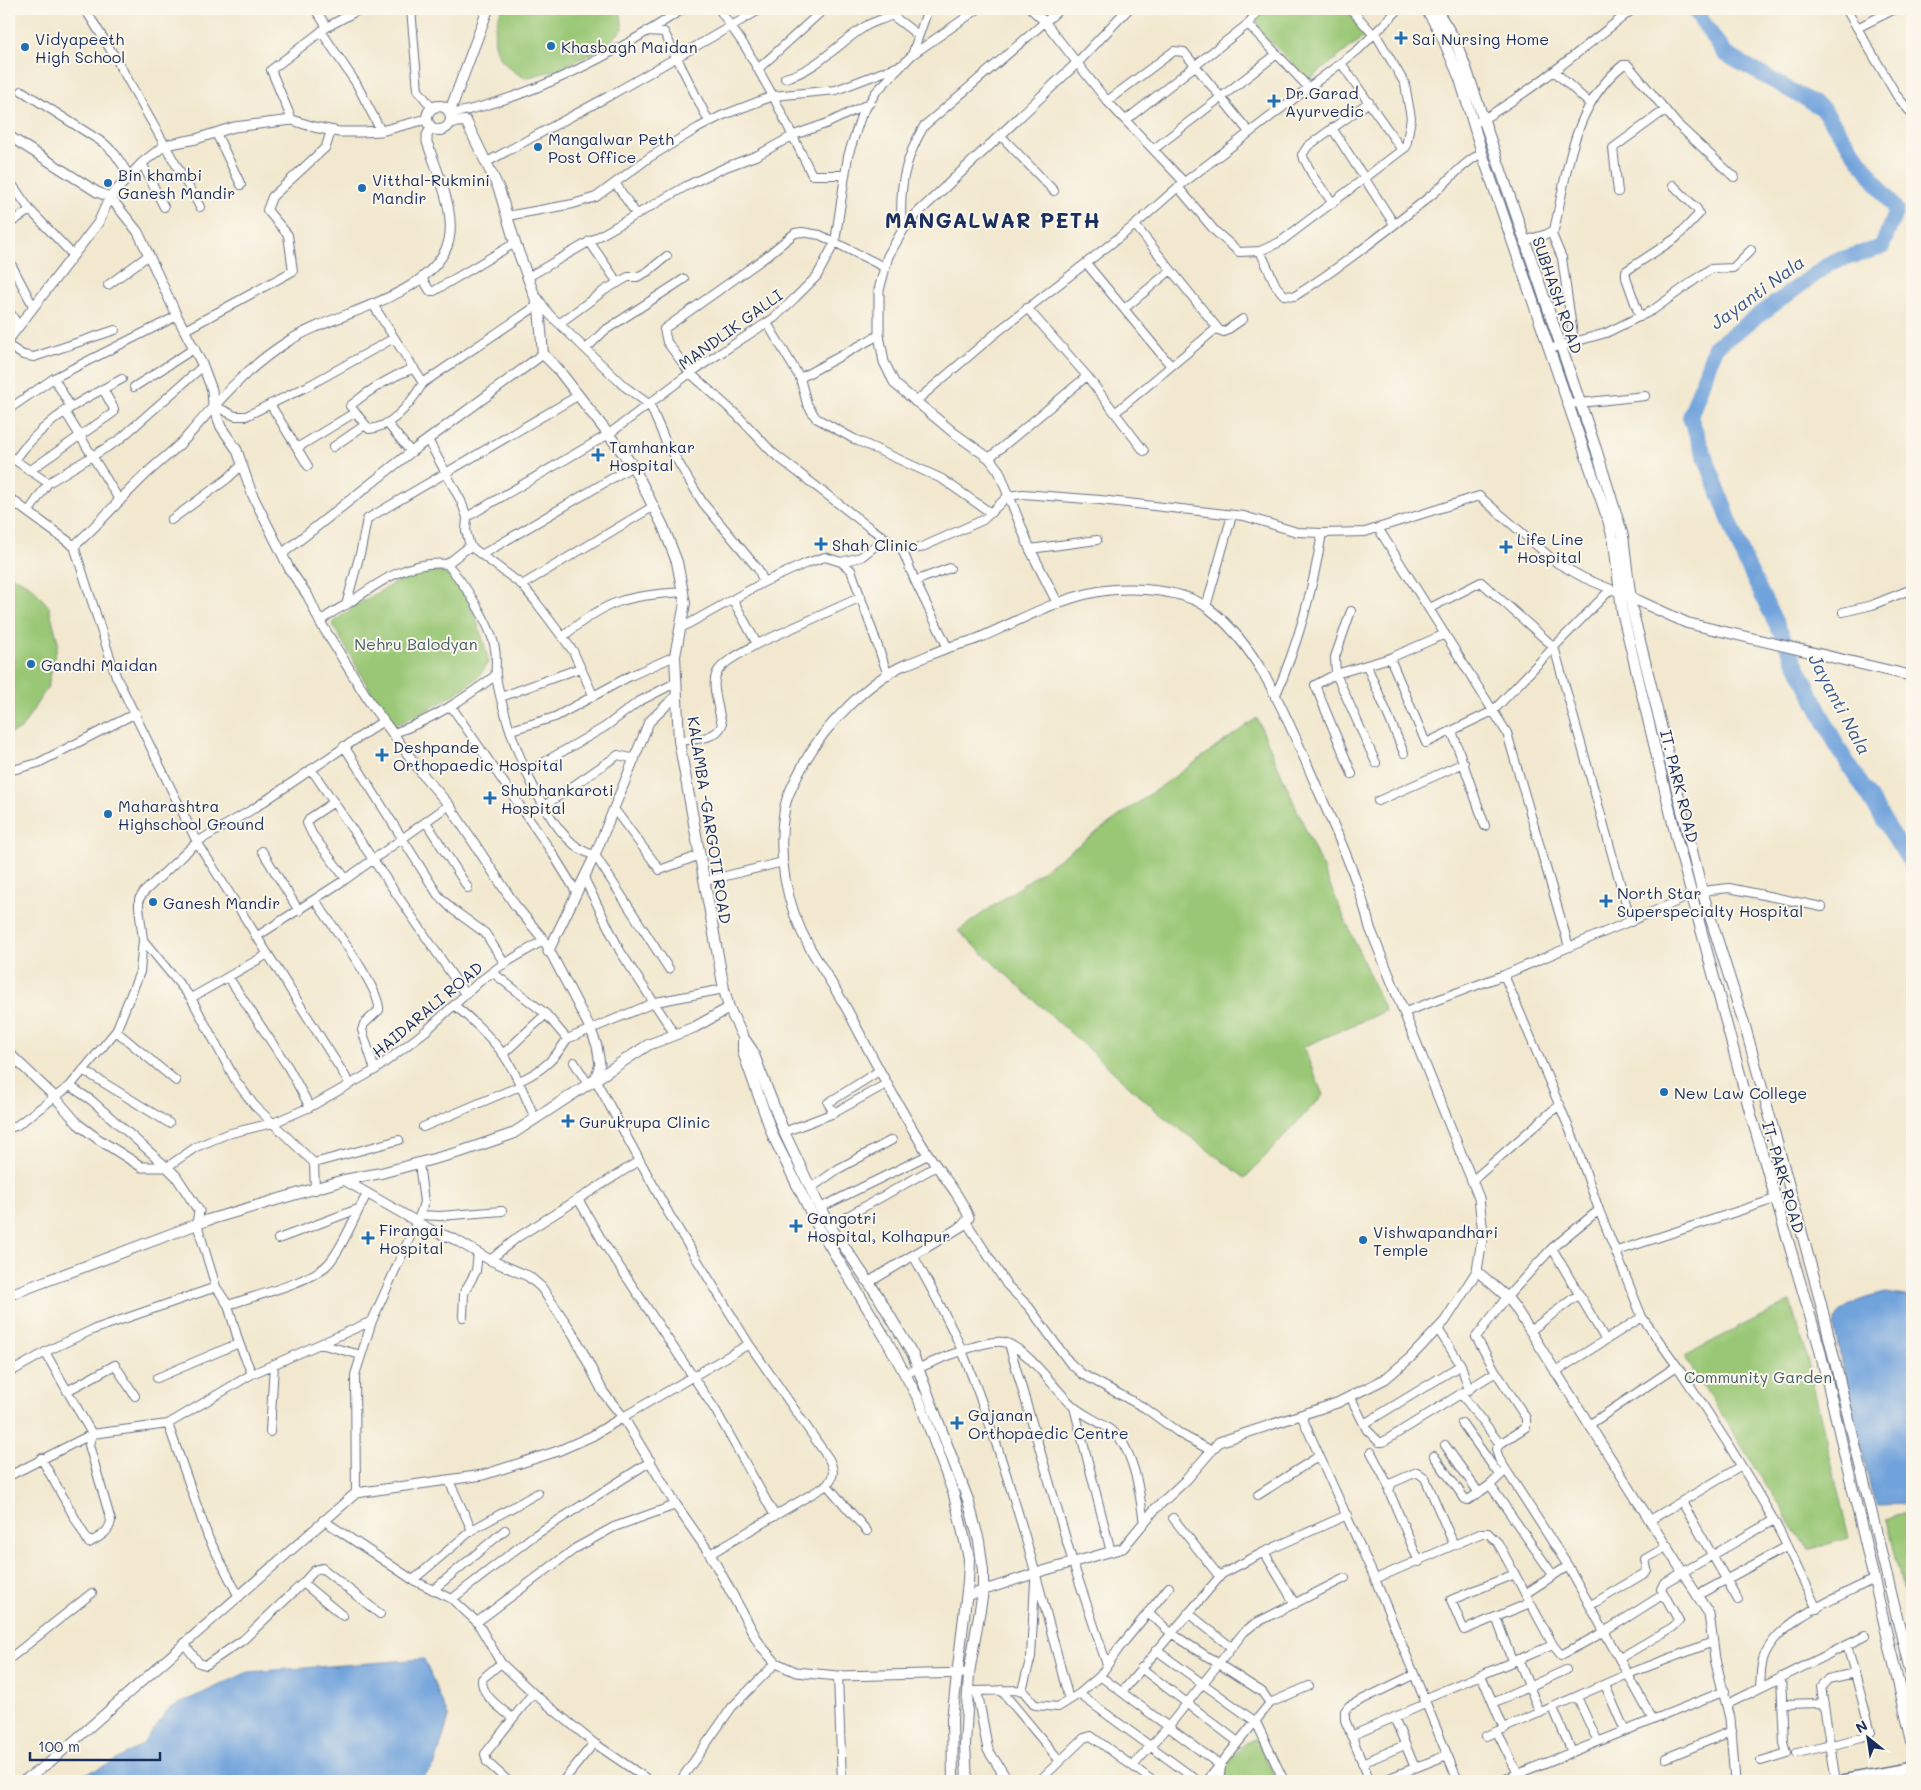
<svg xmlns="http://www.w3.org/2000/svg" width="1921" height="1790" font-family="Mali,sans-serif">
  <rect width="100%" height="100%" fill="#fbf7ec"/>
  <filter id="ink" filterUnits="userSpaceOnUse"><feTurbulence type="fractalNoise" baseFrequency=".02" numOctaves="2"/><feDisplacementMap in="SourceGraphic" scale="10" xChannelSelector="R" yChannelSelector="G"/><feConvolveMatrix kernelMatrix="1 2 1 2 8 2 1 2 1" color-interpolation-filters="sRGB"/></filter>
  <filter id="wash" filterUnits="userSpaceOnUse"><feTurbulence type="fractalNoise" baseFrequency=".0096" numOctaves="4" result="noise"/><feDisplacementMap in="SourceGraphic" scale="20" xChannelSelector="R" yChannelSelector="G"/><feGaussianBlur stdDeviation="1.12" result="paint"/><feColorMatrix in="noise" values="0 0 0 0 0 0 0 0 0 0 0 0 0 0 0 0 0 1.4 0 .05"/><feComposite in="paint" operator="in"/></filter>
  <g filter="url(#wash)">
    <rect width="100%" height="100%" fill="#f2e8cf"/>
    <path fill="#99c774" stroke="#5a7b69" d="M502,9h118l3,20 -19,19 -48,22 -31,8c-31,-16 -38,-38 -23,-69z
      M1266,9h76l7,4 17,22 -57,45 -46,-46 -7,-10 2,-8z
      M436,569c4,3 10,5 14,8 18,15 35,61 38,85 -2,4 -5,9 -8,13 -14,15 -67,45 -87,50l-16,-23 -45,-79 23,-17 53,-31z
      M9,574l23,13 17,20 9,35 -10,44 -27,43 -12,5z
      M1257,718l128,293 -82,36 20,48 -78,83 -85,-64 -202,-183z
      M1790,1301l14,45 45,192 -41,12 -124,-194z
      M1912,1509v120l-25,-110z
      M1257,1739l20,42h-52l-3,-8c9,-13 18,-32 35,-34z"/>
    <path fill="#6fa2db" stroke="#45689c" d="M1886,1293l26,4v207l-33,1 -8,-15 -37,-163c4,-24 31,-29 52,-34z
      M424,1659l25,59 -14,46 -15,17h-354l40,-15 36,-21 28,-37 78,-36z"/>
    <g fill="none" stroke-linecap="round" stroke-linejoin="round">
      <path stroke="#6fa2db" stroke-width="16" d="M1694,9l31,45 97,54 74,102 -14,37 -50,15 -117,85 -25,70 55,144 92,185 75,119"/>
    </g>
  </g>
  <g filter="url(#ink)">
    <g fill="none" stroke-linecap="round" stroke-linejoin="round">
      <g stroke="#667086" stroke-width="10">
        <path id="minor" d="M85,9l30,48 85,150
          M315,9l12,18
          M411,9l7,81 14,18
          M719,9l27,39 27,48 39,79h33
          M1031,9l14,13 15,-13
          M1351,9l22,25
          M1846,9l51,87 15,18
          M893,16l25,19
          M1248,24l61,64
          M1857,28l38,-19
          M321,31l35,52 25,48
          M647,31l17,1 45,90
          M912,55l16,-46
          M1341,63l61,87
          M758,69l66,-60
          M1554,71l35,32
          M785,78c32,-8 53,-35 81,-52 12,-7 24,-7 33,-17
          M22,91l83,53 10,10 14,21
          M1107,101l67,-50 10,1 65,80
          M451,114c80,-16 164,-60 232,-105
          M292,120l-21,-50 56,-43 33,-18
          M1126,120l122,-96 11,-15
          M1480,121c55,-32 103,-73 153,-112
          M1332,128l62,96
          M216,133l25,52
          M1001,136l53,55
          M1154,149l123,-95
          M487,162l122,-66 152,-87
          M142,163l22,44
          M9,180l21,30
          M615,183l22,32
          M1178,187l37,44 24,21 21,-1 20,-9 126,-95 5,-29 -6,-34 -30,-51
          M1618,192l-5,-44 52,-38
          M1333,203l-19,-25 -12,-23 6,-9 61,-44
          M507,216l66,-12 23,-7 54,-40 48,-29 23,-12 52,-20 63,-6 63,-24
          M9,224l21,-14 43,45
          M1135,225l84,105 5,2 19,-13
          M902,231c-3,-42 1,-69 22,-105l121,-104 62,79 77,81
          M1551,232l11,26 12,84
          M589,241l29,42
          M1524,241l23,-7 7,-4c14,-59 18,-124 69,-165h5l49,59 57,53
          M1260,251l16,35 8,9 11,1c47,-30 91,-64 134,-99 18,-14 33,-34 53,-44
          M9,260l24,46
          M1086,263l85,103
          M884,267l-64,-32 -18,-3 -7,1 -32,26 -99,70 3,13 23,31 48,43 35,37 97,75 32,21 18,-1 63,-28 25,-24 15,-2 77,6 144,16 53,16 25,1 43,-1 114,-36 78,67 27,15 34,14
          M528,277l160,-92 38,-18 32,-12 36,-20 34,-12 42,-20
          M422,278l8,13h4l81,-48
          M108,285l41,-30
          M538,298l11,16 75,72 26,19 15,35 25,42 13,21 55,66 6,13
          M372,303l51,80 115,-78
          M1027,308l60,68 57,75
          M1124,309l47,-39
          M9,311l9,14
          M1640,317l-14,-39v-7l50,-33 23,-24 -2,-5 -24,-24
          M560,323l45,-33 23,-13h9l10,-5 20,-16
          M767,323l33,55
          M185,330l108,-59 -5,-36 -21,-25 5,-13 54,-50 5,-17
          M879,335l-79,43 7,26 9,14 38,21 88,40 49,34
          M9,346l14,9 11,2 81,-27
          M586,349l18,-18 80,-52
          M1549,349l57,-16 47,-23 57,-41 23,-1 18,-18
          M414,368c-24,9 -44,21 -64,38l19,23c24,-2 42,-26 54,-46
          M54,378l16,28
          M134,387l61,-39
          M103,389l19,-10
          M915,402l81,-69 139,-108 43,-38 180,-137 41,-41
          M270,404l38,62
          M1570,404l75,-8
          M213,405l22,11h11l62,-30 86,-48
          M9,409l45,-31 123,-62
          M64,410l56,91
          M1116,412l101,-84
          M387,423l24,29
          M428,440l33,61 6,16
          M333,447l32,-22
          M297,448l57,-35
          M9,456l39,27 71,-43 84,-74
          M989,458l98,-82
          M15,460c23,-32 53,-53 88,-71l11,20 -1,4 -84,58
          M29,511l19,-28
          M171,520l56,-41 15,-14
          M1378,528l129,205 62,214 133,-56 27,-3 93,19
          M74,546l42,130 81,166 153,242
          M902,549l13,32 33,67
          M1030,549l67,-9
          M483,554l150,-88
          M841,562l20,-5 24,-19
          M447,564c17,19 44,60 48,85 2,9 0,18 1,27 2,12 5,25 9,37 10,38 48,135 90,142l74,114
          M915,581l35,-13
          M522,585l132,-79
          M1611,589l-57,58 77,275
          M733,600l24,44 104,-47
          M346,605l15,-55 6,-31 212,-124
          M1206,607l26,-92
          M1351,611l-16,46 1,17 40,89
          M1843,612l29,-7 40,-16
          M320,622c9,-9 19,-13 29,-19 30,-21 60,-43 98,-39l23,-18
          M681,628l83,-46 43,-19 18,-6 16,5 10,8 37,105
          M564,636c41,-36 66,-41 120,-44
          M1390,658l36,85 67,-32 61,-64 -73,-65 -51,26
          M1367,666l37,87
          M593,695l-20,-44 -37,-49 -14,-17 -52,-39 -4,-15 1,-14 142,-83 81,-61 84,-55 21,-20 22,-22 18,-34 13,-86 13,-40 15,-24 36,-37 66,-46
          M501,697l79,-29
          M1275,697c23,-53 38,-107 47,-164
          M451,706l100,145 26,42
          M511,730l44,-13 75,-41 45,-20
          M1452,731l33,95
          M394,733c38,-13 70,-34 102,-58
          M679,741c14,-2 37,-1 43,-16 -12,-55 -15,-53 35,-81
          M344,746l94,149 14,14 33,24 20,31
          M311,769l154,225
          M9,771l29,-8 98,-50
          M527,772l78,-45 33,-25 37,-19
          M1352,774l-37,-89 21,-11 54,-16 55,-24
          M1378,801l86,-38
          M334,802l-24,16 -3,5 5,11 34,45
          M544,806l74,-51 17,4
          M614,809l46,61 40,-15
          M426,822l42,66
          M262,851l37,60
          M584,878l36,73 54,82
          M705,881l78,-19
          M315,900c13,20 66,89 64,110l-15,14 -2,6 13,40
          M256,937l90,-58 103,-74
          M143,940l48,58 45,83 18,24 60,58 1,27
          M1569,947l-65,28 71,167 24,68 -47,38 -45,49 -31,40 20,35 30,46v9l-26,17 -4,5 3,10 69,107 85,154
          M492,972l54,42 21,25 89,-37 68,-13
          M229,978l59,89 22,40
          M191,998l77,-44
          M454,1005c21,17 43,37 56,60 10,17 17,36 25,53
          M1405,1012l99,-37
          M116,1031l60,50
          M503,1054l43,-40
          M574,1062l14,22
          M83,1070l86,53
          M595,1079l74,135 80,130 -126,73
          M519,1081c23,-10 35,-21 48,-42
          M70,1086l21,14 76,67 29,-20 31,-13 46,-11 37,-16 65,-37 52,-40 52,-48 20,-15 45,-27
          M834,1113l-6,-10 51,-32
          M423,1127l97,-41
          M9,1128l7,-2 54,-40 46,-55 24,-59 3,-32 -4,-33v-8l5,-7 53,-50 56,-33 130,-88
          M784,1132l50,-19 52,-29
          M314,1163l85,-23
          M1472,1181l88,-77
          M811,1188l27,-19 54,-29
          M578,1199l25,43 113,169 59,105
          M820,1208l108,-53
          M1599,1210l43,107 35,49
          M420,1215l20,1 62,-5
          M967,1223l40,62 22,22 40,55 13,12 63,34 37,27 30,16
          M197,1224l19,63 12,18 11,38 13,31
          M830,1226l105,-59
          M278,1239l80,-30
          M1552,1248l53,91
          M1617,1251l158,-52
          M913,1255c17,32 36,64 50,98 45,112 76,230 106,347
          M490,1260l28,-23 121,-76
          M228,1305c26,-9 76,-21 97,-38 14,-11 32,-56 42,-73
          M463,1317l1,-24 12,-22 2,-18
          M1438,1329l23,36 8,25
          M1530,1331l49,-37
          M320,1344l41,11
          M1009,1344l64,219 34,102
          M1555,1372l87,-55
          M9,1373l42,-24 41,-19 124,-43
          M905,1374c21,-9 77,-35 98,-32 23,4 52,48 70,64 16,14 40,19 51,39 13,24 16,51 20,78
          M157,1378l82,-35
          M67,1391l48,-26 20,31
          M1462,1395l38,49
          M1350,1396l17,34 12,12h4l113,-70
          M1074,1407l37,145
          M1301,1415l74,164 83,202
          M1462,1423l38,53
          M168,1424l40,113 31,60
          M1364,1424l97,-59
          M1589,1425l88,-59c34,50 66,101 96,153 16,29 29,60 44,90
          M270,1432l4,-68
          M1445,1445l34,48
          M1371,1452l18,35
          M1434,1456l31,43 3,1 22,-15 16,-15
          M41,1458l48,85c10,-6 20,-10 22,-22l-22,-76 3,-11 -47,-82
          M9,1476l83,-42 76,-10 84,-50 120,-53
          M827,1485l40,46
          M1490,1485l63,90
          M356,1493l-1,-118 17,-54 48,-106 4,-13 -5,-39
          M1258,1495l61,-39
          M1682,1502l56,98
          M1173,1518l46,58
          M323,1520l90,60 39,19 25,23 24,41 32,30 61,50 56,38
          M1650,1520l90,-53
          M472,1530l66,-37
          M1264,1552l31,52
          M710,1554l117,-69c8,-10 7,-15 2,-26l-80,-115
          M1419,1562l-30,-71 3,-8 25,-11 8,6 29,67
          M1515,1574l-64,26 13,30 66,-27
          M1375,1579l107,-46h6l10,10 55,102 8,10 43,-23 60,-38
          M413,1580l59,-50 -23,-49
          M303,1583l12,-13 7,-2 58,46
          M433,1590l72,-60
          M1525,1594l43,-28
          M1698,1595l88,-48
          M452,1599l80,-62 119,-76
          M1591,1605l54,-32 2,-3 -2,-11 23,-13
          M1148,1612l23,21 91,59 8,11 -63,78
          M1188,1613l43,34
          M1496,1617l16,44
          M477,1622l99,-74 38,-21 62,-22
          M185,1645l14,18 7,2 37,-25 60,-57 40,33
          M1156,1650l100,72 28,59
          M1620,1658l53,-31 6,-6 -18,-32 3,-6 110,-63
          M9,1659l83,-66
          M1518,1659l22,54
          M501,1663l-19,16c-1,17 18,28 30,39
          M1141,1668l97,74
          M1481,1675l23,54
          M838,1676l4,105
          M1100,1676l121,90 -2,15
          M1605,1685l20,46
          M1760,1688c1,-11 0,-24 5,-34 16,-36 75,-57 109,-75
          M1001,1690l59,71
          M1022,1690l9,-33 4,-76
          M972,1691l50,-1 13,15 23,2 21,-13 21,-18 19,-28 50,-61
          M1122,1692l100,-118 42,-22 83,-37
          M1079,1694l119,87
          M1577,1697l21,45
          M1423,1699l130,-54
          M1270,1703l39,-17
          M1493,1703l73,-33
          M1728,1704l137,-68
          M1782,1704l42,-1
          M1553,1708l19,44
          M1394,1717l21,51
          M1497,1732l21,42
          M1351,1736l74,-32
          M1486,1736l142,-62 85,-32
          M1797,1753l65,-15 9,-6 -24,-87
          M1666,1758l66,-27
          M1761,1761l26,-8 -3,-10 -3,-66
          M1362,1763l43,-18
          M1133,1766l35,-39 76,-95 10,-8 91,-46
          M508,1781l-21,-19 -2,-8 48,-61
          M563,1781l31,-38
          M680,1781l52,-74 44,-44
          M1039,1781l45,-43 7,-2 62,45
          M1370,1781l-25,-61v-9l4,-5 64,-31
          M1382,1781l65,-26
          M1500,1781l225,-90
          M1836,1781l-15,-94 7,-8 27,-6"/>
      </g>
      <g stroke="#667086" stroke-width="11">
        <path id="tertiary" d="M9,136l88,56 13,5
          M110,197l28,35 39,84 26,50 9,24 1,15 8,22 16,23 15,44 38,76 18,26 12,26 51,82 53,72 25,29 66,100 29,35 47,90 6,16 3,18 -5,15
          M9,339l89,-116 12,-26 32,-34 23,-18 31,-6 38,-12 58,-7 22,7 25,5h22l20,-1 46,-12
          M9,498l65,48c25,-22 46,-47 70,-70 13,-13 29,-24 42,-38 31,-36 60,-70 101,-96 46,-30 131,-40 158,-91 16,-30 -8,-79 -18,-109v-7l5,-8
          M283,553l128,-101 132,-98
          M1058,604l-28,-55 -31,-78 -10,-13 -35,-25 -59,-49 -11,-22 -5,-27v-45l9,-34 19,-33 171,-161 50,-53
          M548,952l47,-97 54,-133 27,-26
          M9,1053l46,44 23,27 20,15 44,28h25l9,9 23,35 -2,13
          M344,1180l89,51 21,8 36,21 38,16 13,11 33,48 29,57 20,25 53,88 34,49 50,91 16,18 20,9 42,4 131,-3
          M1477,1271l30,26 8,10 194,307 6,45 15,59 5,63
          M869,1282l93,-56 7,-8c-7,-21 -32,-49 -45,-70 -27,-44 -51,-89 -75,-135 -12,-22 -26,-43 -39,-65 -24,-42 -34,-93 -25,-142 4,-17 14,-33 22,-48 19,-33 62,-77 97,-93 16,-5 30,-13 46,-18 9,-3 20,-5 29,-9 42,-18 84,-43 130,-48 29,-3 75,0 99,18 55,40 85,126 112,186 19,44 39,87 50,134l109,270 4,35 -6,38 -32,50 -35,37 -25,21 -48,24 -118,39 -33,38 -31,29 -32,39 -87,25 -69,23
          M977,1692l11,58 20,31
          M23,1781l27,-19 306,-269 127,-18 75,-24 34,-15 31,-19"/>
      </g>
      <g stroke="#667086" stroke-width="12">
        <path id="secondary" d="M1426,9l14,23 20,47 22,74 126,367 6,22 8,69 56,233 73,271 68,231 93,395
          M1436,9l19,31 11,28 130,381 27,87 9,73 70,282 44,139 71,258 95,391
          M427 118a12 12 0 1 1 24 0a12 12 0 1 1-24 0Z
          M450,111l38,-102
          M451,122l15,-1 33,68 16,54 24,65 4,46 14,14 76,98 30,60 14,36 8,41 -10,53 4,85 45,248 5,19 14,29 9,13 32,82 36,76 10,18 48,70 35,59 55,145 11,41 4,30v21l-14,81 -4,72 2,36
          M1628,596l59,27 225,53
          M743,1037v15l30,84 43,87 70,116 33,61 35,95 15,63 -1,24 -16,137 1,62
          M9,1295l199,-75 136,-40 37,-7 79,-21 52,-18 136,-89 47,-18 34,-19"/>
      </g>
      <g stroke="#667086" stroke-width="14">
        <path id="primary" d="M1843,1781l69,-13"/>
      </g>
      <use href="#minor" stroke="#fff" stroke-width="8"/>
      <use href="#tertiary" stroke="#fff" stroke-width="9"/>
      <use href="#secondary" stroke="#fff" stroke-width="10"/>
      <use href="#primary" stroke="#fff" stroke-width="11"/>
    </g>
  </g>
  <g fill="#1f6fb2" stroke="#fbf7ec" stroke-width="2">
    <path d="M1398.5 30.5h5v5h5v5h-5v5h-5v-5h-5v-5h5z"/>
    <circle cx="551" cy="46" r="5"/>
    <circle cx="25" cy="47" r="5"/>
    <path d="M1271.5 93.5h5v5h5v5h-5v5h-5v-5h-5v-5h5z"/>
    <circle cx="538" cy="147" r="5"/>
    <circle cx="108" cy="183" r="5"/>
    <circle cx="362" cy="188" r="5"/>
    <path d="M595.5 447.5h5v5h5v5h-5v5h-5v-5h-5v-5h5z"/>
    <path d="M818.5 536.5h5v5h5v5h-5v5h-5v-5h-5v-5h5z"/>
    <path d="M1503.5 539.5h5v5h5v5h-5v5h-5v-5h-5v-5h5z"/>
    <circle cx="31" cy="664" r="5"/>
    <path d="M379.5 747.5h5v5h5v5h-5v5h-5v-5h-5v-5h5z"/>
    <path d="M487.5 790.5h5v5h5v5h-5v5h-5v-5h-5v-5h5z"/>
    <circle cx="108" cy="814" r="5"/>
    <path d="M1603.5 893.5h5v5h5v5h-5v5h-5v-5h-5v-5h5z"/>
    <circle cx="153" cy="902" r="5"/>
    <circle cx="1664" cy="1092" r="5"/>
    <path d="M565.5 1113.5h5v5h5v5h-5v5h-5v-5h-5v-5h5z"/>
    <path d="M793.5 1218.5h5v5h5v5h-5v5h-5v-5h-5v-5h5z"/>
    <path d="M365.5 1230.5h5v5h5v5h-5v5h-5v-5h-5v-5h5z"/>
    <circle cx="1363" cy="1240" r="5"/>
    <path d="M954.5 1415.5h5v5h5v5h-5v5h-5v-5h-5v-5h5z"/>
  </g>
  <g text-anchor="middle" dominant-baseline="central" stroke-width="4" stroke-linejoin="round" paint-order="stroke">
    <g font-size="16" fill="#1b2f5e" stroke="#fbf7ec" text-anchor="start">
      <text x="35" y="38">Vidyapeeth<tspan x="35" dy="18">High School</tspan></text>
      <text x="1412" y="38">Sai Nursing Home</text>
      <text x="561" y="46">Khasbagh Maidan</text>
      <text x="1285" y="92">Dr.Garad<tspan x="1285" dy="18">Ayurvedic</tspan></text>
      <text x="548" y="138">Mangalwar Peth<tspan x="548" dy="18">Post Office</tspan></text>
      <text x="118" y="174">Bin khambi<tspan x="118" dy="18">Ganesh Mandir</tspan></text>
      <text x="372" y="179">Vitthal-Rukmini<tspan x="372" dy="18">Mandir</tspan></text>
      <text x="609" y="446">Tamhankar<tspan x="609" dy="18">Hospital</tspan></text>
      <text x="1517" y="538">Life Line<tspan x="1517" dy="18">Hospital</tspan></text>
      <text x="832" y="544">Shah Clinic</text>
      <text x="41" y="664">Gandhi Maidan</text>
      <text x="393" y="746">Deshpande<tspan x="393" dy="18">Orthopaedic Hospital</tspan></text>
      <text x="501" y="789">Shubhankaroti<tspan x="501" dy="18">Hospital</tspan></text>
      <text x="118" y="805">Maharashtra<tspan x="118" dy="18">Highschool Ground</tspan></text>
      <text x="1617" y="892">North Star<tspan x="1617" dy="18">Superspecialty Hospital</tspan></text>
      <text x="163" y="902">Ganesh Mandir</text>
      <text x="1674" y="1092">New Law College</text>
      <text x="579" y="1121">Gurukrupa Clinic</text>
      <text x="807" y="1217">Gangotri<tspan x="807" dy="18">Hospital, Kolhapur</tspan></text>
      <text x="379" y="1229">Firangai<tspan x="379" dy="18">Hospital</tspan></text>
      <text x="1373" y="1231">Vishwapandhari<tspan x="1373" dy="18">Temple</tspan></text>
      <text x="968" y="1414">Gajanan<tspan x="968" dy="18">Orthopaedic Centre</tspan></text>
    </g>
    <g font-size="16" fill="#1b2f5e" stroke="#fbf7ec">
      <text transform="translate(1558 295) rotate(71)">SUBHASH ROAD</text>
      <text transform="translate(730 329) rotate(-36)">MANDLIK GALLI</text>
      <text transform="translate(1680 786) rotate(76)">IT. PARK ROAD</text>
      <text transform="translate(710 820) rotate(81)">KALAMBA -GARGOTI ROAD</text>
      <text transform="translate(427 1009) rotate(-40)">HAIDARALI ROAD</text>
      <text transform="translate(1784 1177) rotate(74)">IT. PARK ROAD</text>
    </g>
    <g font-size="16" fill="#415d65" stroke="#fbf7ec">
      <text x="416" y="643">Nehru Balodyan</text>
      <text x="1758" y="1376">Community Garden</text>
    </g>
    <g font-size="18" font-style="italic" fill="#38578a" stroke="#fbf7ec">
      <text transform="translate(1757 292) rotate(-36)">Jayanti Nala</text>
      <text transform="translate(1840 704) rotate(62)">Jayanti Nala</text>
    </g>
    <g font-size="21" font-weight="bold" letter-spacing="1" fill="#1b2f5e" stroke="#fbf7ec">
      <text x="993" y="219">MANGALWAR PETH</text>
    </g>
  </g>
  <rect width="1921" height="1790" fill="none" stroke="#fbf7ec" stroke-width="30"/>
  <g transform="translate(1868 1738) rotate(330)" stroke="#fbf7ec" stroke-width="4" paint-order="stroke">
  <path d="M0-4L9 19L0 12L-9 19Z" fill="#1b2f5e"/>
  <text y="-8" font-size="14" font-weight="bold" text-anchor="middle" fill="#1b2f5e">N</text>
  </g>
  <path d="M30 1752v8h130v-8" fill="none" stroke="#1b2f5e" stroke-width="2.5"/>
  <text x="38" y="1752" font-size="15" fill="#1b2f5e" stroke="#fbf7ec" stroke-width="4" paint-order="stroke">100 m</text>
</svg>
